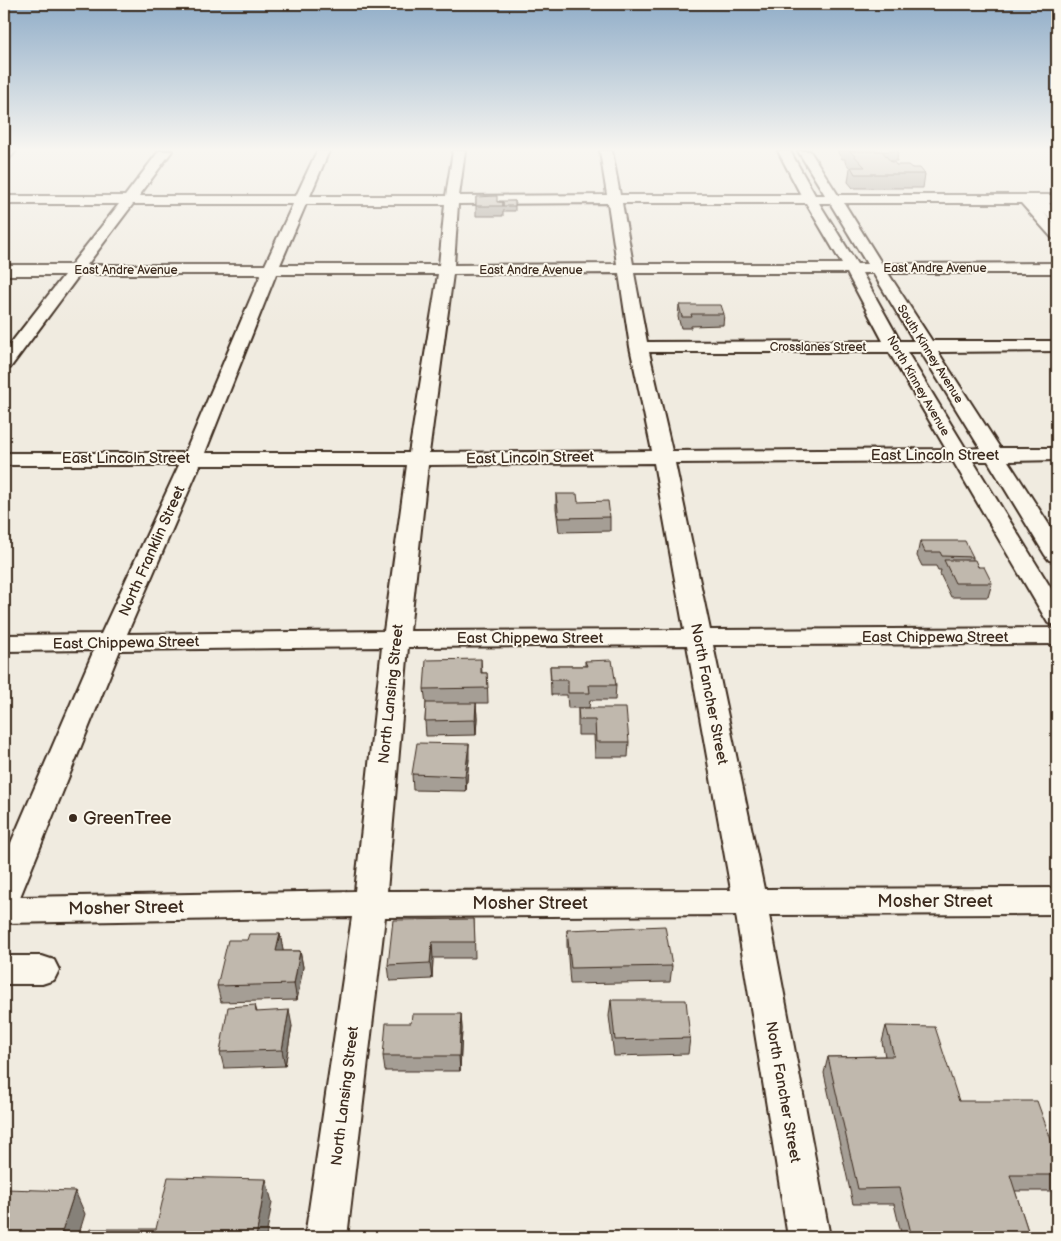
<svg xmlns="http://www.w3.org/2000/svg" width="1061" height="1241" font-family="'Balsamiq Sans',sans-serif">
  <rect width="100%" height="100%" fill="#f0ebe0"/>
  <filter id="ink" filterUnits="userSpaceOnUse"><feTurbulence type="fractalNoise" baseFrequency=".02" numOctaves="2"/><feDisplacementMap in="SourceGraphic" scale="10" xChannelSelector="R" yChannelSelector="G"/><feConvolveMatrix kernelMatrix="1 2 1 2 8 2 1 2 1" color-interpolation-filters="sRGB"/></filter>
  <g filter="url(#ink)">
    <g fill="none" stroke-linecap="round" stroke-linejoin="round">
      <g stroke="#3b2a1e" stroke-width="4">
        <path id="minor" d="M4,151h12l-8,9 -4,1z
          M159,151h13l-33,45h157l21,-45h12l-19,45h136l7,-45h12l-6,45 148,-1 -7,-44h12l8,44h181l-23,-44h12l25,44h10l-27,-44h12l28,44h219v8h-8l8,8v11l-5,-1 -9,-9 14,15v12l-5,-1 -31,-35h-177l38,61 175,-1v10h-169l44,68h125v10l-119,1 62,96h57v12l-49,1 49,76v25l-8,-2 -4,-5 -57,-94h-15l84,137v27l-9,-2 -3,-5 -92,-157 -278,2 35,167 347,-2v16l-344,1 51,244 293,-1v26l-288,1 61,322h-42l-52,-322 -351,2 -38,320h-42l47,-320 -348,6v-64l90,-209 -90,1v-16l97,-1 78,-169h-175v-12h181l76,-179h-181l-70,94 -6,1v-17l60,-77h-60v-10h67l48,-61h-115v-8h121zM608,203l9,61 -163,1 4,-61zM622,203h184l36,61h-209zM819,203h11l37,61h-10zM133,204h160l-28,61h-178zM306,204h139l-6,61h-159zM619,273l11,74 22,104 -223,2 24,-179zM634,273h213l36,68 -236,1zM862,273h11l41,68h-14zM276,274h162l-29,179h-204zM649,352h240l57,97 -274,2zM907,352h14l59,96 -14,1zM654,463l30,167 -274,1 18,-166zM200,465h207l-23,166 -257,3zM687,645l44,245 -344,1 21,-244zM382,647l-27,244 -335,6 100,-247z
          M4,956h38l12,4 5,10 -5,10 -12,4h-38z"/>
      </g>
      <use href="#minor" fill="#fbf7ec" fill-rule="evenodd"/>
    </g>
    <path fill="#a59e95" stroke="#3b2a1e" d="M838,151h60l-1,10h-8l7,4 16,3 13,6 -2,14h-70l-5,-6 2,-14 -5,-6v-3h-3l-4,-6z
      M476,197l21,5 18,-1v10h-12v5h-27z
      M679,305l45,9 -1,11 -32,1v2h-10l-3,-11z
      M556,494l54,23v14l-51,1 -3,-24z
      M920,541l53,16v3l19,23 -4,14h-37l-11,-23 1,-4h-3l-2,-4h-14l-5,-10z
      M481,659l1,14h5l1,30h-12l1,15 -1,17 -50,1 -1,-15 1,-17 -2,-15z
      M585,661l31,24 -1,15h-25l-1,8h-21l-1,-13h-16l-1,-29h35z
      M578,708l51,34 -1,15h-33l-1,-22h-16z
      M469,759l-3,32 -53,-1 -1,-16z
      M474,919l1,39h-42l-1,21 -42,2 -2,-16z
      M567,930l105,36 -2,16 -100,2 -3,-39z
      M280,934l3,17h17l3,16 -6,33 -76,2 -4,-16 30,-46z
      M611,1000l79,38 -2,16 -74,2 -5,-40z
      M255,1005l2,7 35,14 -7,40 -61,2 -4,-16z
      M461,1014l1,15 -2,42h-75l-2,-15 28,-33z
      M886,1026l73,75 98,55v35h-42l15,46h-128l-8,-33h-41l-29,-131 4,-16 57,-1 -3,-14z"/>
    <path fill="#868179" stroke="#3b2a1e" d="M476,703l1,15 -1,17 -1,-15z
      M469,744v15l-3,32 -1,-15z
      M280,934l3,16 -3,17 -4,-16z
      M432,942l1,16 -1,21 -2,-16z
      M300,951l3,16 -6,33 -3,-16z
      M289,1010l3,16 -7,40 -3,-16z
      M461,1014l1,15 -2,42 -1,-15z
      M266,1179l6,23 -6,35h-10z
      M75,1191l10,23 -7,23h-18z"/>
    <path fill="#c0b8ad" stroke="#3b2a1e" d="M850,151h32l9,11h3l2,3h12l4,3h8l5,6h-70l-4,-7h14z
      M497,196v6h6v4h-27v-9z
      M499,201h16v5h-12v-4h-4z
      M679,305h42l3,9h-33l1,3h-10z
      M556,494h21l1,8 30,-1 2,16 -51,1z
      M920,541h45l8,16 -31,-1 -2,-4h-15z
      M944,560h31l3,7h6l8,16h-37z
      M481,659v14h6l1,15 -64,1 2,-29z
      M612,660l4,25h-27l1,8h-22v-13h-17l-1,-14h37l-2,-5z
      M426,703h50l-1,17 -50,1z
      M578,708h48l3,34h-33l-1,-22h-16z
      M417,743l52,1 -4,32 -53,-2z
      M474,919l1,23h-43l-2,21 -42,2 5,-45z
      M665,926l7,40 -101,2 -4,-38z
      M249,934h31l-4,17h24l-6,33 -77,2 11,-46h19z
      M611,1000h75l4,38 -75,2z
      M255,1005l1,7 33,-2 -7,40 -62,2 8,-45z
      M412,1014h49l-2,42h-76l3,-33h25z
      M886,1026l49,1 24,74h78l20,55v19h-47l20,62h-118l-12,-49 -42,1 -30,-132 66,-1z
      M168,1177l98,2 -10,58h-168l2,-8h66z
      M4,1189l71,2 -15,46h-56z"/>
  </g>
  <linearGradient id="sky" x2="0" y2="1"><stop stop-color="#90adc8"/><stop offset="0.46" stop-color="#f8f6f1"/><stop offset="1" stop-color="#f8f6f1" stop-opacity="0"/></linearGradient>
  <rect width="1061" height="325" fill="url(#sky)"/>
  <circle fill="#3b2a1e" stroke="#fbf7ec" stroke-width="2" cx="73" cy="818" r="5"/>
  <g text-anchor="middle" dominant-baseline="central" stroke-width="4" stroke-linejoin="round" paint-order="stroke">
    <g font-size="12" fill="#3b2a1e" stroke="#fbf7ec">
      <text x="935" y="268">East Andre Avenue</text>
      <text x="126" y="270">East Andre Avenue</text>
      <text x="531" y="270">East Andre Avenue</text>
      <text x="818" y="347">Crosslanes Street</text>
      <text transform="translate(930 354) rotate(58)">South Kinney Avenue</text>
      <text transform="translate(918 386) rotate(60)">North Kinney Avenue</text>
    </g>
    <g font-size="15" fill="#3b2a1e" stroke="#fbf7ec">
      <text x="935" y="455">East Lincoln Street</text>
      <text x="126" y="458">East Lincoln Street</text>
      <text transform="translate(530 458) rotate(-1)">East Lincoln Street</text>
      <text transform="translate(152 551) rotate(-66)">North Franklin Street</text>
      <text x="935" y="637">East Chippewa Street</text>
      <text x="530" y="638">East Chippewa Street</text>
      <text transform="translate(126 643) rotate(-1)">East Chippewa Street</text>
      <text transform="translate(391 694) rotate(-84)">North Lansing Street</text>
      <text transform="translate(709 694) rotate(79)">North Fancher Street</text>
      <text transform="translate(783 1092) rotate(80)">North Fancher Street</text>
      <text transform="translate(345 1096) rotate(-83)">North Lansing Street</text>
    </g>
    <g font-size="18" fill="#3b2a1e" stroke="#fbf7ec" text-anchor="start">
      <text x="83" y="818">GreenTree</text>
    </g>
    <g font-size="18" fill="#3b2a1e" stroke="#fbf7ec">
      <text x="935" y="901">Mosher Street</text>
      <text x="530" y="903">Mosher Street</text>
      <text transform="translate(126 908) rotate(-1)">Mosher Street</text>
    </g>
  </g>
  <rect width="1061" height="1241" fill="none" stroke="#fbf7ec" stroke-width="20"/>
  <rect x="10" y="10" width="1041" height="1221" fill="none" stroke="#3b2a1e" stroke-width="2" filter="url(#ink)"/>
</svg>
